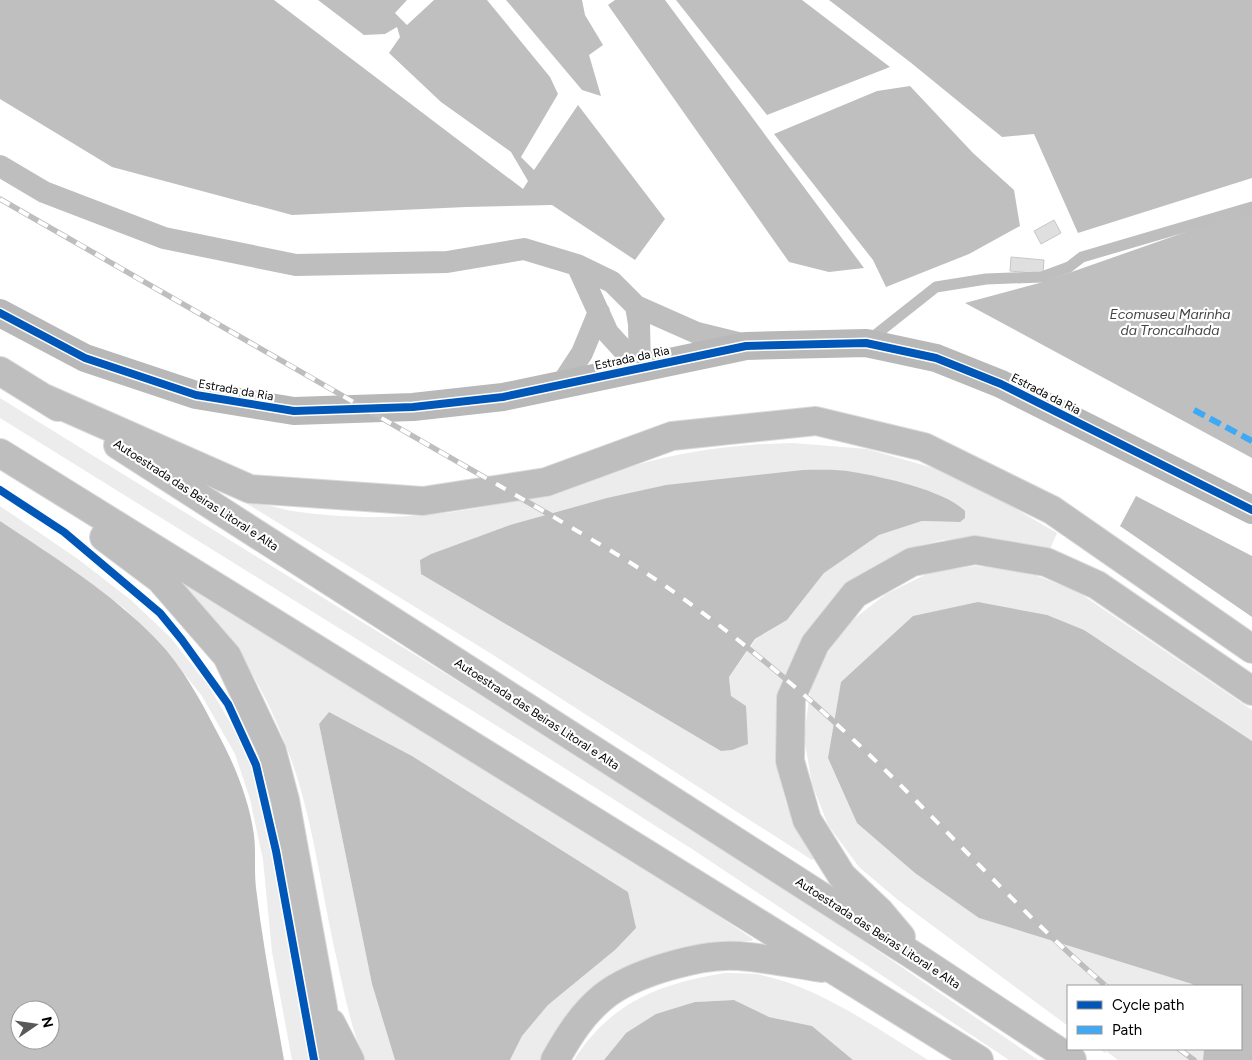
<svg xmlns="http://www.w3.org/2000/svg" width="1252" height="1060" font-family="Figtree,sans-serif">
  <rect width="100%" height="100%" fill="#fff"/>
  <path fill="#ececec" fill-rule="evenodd" d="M0,398l553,342 281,181 204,139h-29l-317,-211 -145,-92 -547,-339z
    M793,443l74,6 70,20 50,23 70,41 -7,16 -74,-11 -33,2 -22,5 -31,13 -29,18 -79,119 -6,39 2,35 8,34 16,35 14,19 -4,3 -322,-207 -254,-156c17,4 34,9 51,13 57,10 129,9 185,-1 61,-11 119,-33 179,-48 48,-12 93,-17 142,-18zM852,472l83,21 25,29 -38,-1 -43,14 -55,38 -37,47 -31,19 -27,38 2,19 -311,-136 11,-6 79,-29z
    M0,506l78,53 53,41 40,38 39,50 32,55 14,31 10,46 43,240h-17l-20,-108 -9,-92 -13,-61 -15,-45 -33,-58 -44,-55 -34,-33 -73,-53 -51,-34z
    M975,566l30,3 30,6 43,17 174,118v31l-151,-100 -122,277 213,66 2,2h-126v40l-170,-126 -39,-33 -31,-42 -16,-41 -8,-47 6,-45 11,-30 29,-40 36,-28 45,-22z
    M181,577l497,312 75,50 -1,2c-37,0 -59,3 -93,15l-117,104h-32l12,-24 26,-31 67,-55 13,-58 -216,-136 -83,-44 -10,12 53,260 23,76h-30c-16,-35 -22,-75 -31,-113 -12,-55 -20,-116 -37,-170 -23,-73 -61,-143 -118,-195z
    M725,973c10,0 21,0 31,1 61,11 120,54 172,86h-75l-41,-34 -43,-9 -35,-17 -39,2 -69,31 -22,27h-30c37,-58 85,-76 151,-87z
    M1099,1049h105l-1,11h-85l-12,-9 -1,2z"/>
  <path fill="#bfbfbf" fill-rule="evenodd" d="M0,0h274l249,189 5,-8 -17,-29 -70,-50 -52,-49 11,-16 -3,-10 -12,7 -21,1 -46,-35h89l-12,13 12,12 27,-25h53l63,77 8,17 -37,63 13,13 44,-65 87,114 -30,41 -83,-55 -86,2 -174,8 -180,-48 -112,-68z
    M506,0h76l3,15 18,30 -14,10 12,41 -19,-6z
    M615,0h50l199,268 -35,4 -40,-10 -181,-257z
    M676,0h126l88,67 -123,48z
    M829,0h423v178l-174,55 -44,-99 -32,3 -92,-75z
    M910,86l63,67 41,37 6,36 -51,28 -83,33 -13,-27 -99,-126 103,-43z
    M1252,212v246l-287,-155 78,-21 154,-54z
    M803,470c17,0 34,-1 50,2 30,5 91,18 112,39v7l-5,4 -38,-1 -43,14 -55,38 -37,47 -32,19 -26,38 2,19 15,10 2,38 -16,6 -11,1 -300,-177 -1,-14 11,-6 79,-29 97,-27 59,-13z
    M1136,496l116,60v61l-132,-91z
    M0,521c54,36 112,72 157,119 25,26 43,59 60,92 17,31 32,67 37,103 2,17 0,35 2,53 7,58 18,115 28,172h-284zM20,1010h30v30h-30z
    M978,602l69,13 37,15 168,111v319h-49l1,-11h37v-63h-47l-2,-2 -213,-66 -64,-45 -58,-50 -29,-65 13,-76 72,-66z
    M329,712l83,44 216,136 8,36 -21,22 -67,55 -26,31 -12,24h-115l-23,-76 -53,-260z
    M734,1000l35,17 43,9 41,34h-249l22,-27 30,-19 39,-12z"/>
  <path fill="#dfdfdf" stroke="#c7c7c7" d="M1054,220l7,13 -20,11 -7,-13z
    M1011,257l33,3 -1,14 -33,-3z"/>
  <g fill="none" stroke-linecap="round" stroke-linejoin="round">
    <g stroke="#dbdbdb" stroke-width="30">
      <path id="highway" d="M0,371l58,36
        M44,398l206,91 173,12 123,-19 126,-46 144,-15 108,26 128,63 200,139
        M118,445l801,514 153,101
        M0,453l979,607
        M104,537l56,42 67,77 45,95 13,49 38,208 6,52
        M901,937l-21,-25 -38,-36 -35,-56 -17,-59 1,-63 24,-54 40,-50 57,-32 63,-12 71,12 51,23 155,106
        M331,1023l19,37
        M555,1060c13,-23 27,-46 48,-63 29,-24 99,-44 136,-41 28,2 56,8 83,12"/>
    </g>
    <path stroke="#bebebe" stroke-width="11" d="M869,340l67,-53 50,-8 56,-2 27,-10 13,-10 170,-50"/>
    <path stroke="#bebebe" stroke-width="22" d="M0,166l44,26 120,46 132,27 151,-3 77,-13 53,16 35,17 24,24 61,27 49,12
      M577,265l31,68 32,35
      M636,306l3,18 1,44
      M561,385l21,-32 17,-41"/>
    <path stroke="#b8b8b8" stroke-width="28" d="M0,313l85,45 111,37 98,16 119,-4 90,-10 243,-51 120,-3 70,15 65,26 251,126"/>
    <use href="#highway" stroke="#bebebe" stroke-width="28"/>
    <g stroke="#bebebe" stroke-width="5.5">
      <path id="rail" d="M0,199l552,317c28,17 57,33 85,51 78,51 152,112 221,177 84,79 160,167 248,242
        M1179,1049l15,11"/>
    </g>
    <use href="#rail" stroke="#fff" stroke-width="4" stroke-dasharray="11" stroke-linecap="butt"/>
    <path stroke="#3fa9f5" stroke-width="6" stroke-dasharray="12 6" stroke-linecap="butt" d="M1194,410l58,31"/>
    <g stroke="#fff" stroke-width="11">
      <path id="cycleway" d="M0,313l85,45 111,37 98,16 119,-4 90,-10 243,-51 120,-3 70,15 65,26 251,126
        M0,490l64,42 96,81 22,27 46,64 28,61 20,86 38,209"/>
    </g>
    <use href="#cycleway" stroke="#0057b8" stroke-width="8"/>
  </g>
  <g text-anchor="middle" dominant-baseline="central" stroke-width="4.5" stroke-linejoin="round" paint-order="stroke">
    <g font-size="12" fill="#000" stroke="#fff">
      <text transform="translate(632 358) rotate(-12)">Estrada da Ria</text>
      <text transform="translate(236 390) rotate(10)">Estrada da Ria</text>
      <text transform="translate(1046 394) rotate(27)">Estrada da Ria</text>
      <text transform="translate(196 495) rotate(33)">Autoestrada das Beiras Litoral e Alta</text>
      <text transform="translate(537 714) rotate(33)">Autoestrada das Beiras Litoral e Alta</text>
      <text transform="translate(878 933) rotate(33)">Autoestrada das Beiras Litoral e Alta</text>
    </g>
    <g font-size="14" font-style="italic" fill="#444" stroke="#fff">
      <text x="1170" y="314">Ecomuseu Marinha<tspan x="1170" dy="16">da Troncalhada</tspan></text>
    </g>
  </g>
  <rect x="1067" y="985" width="175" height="65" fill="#ffffff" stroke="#999999"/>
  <rect x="1077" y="1001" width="25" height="8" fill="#0057b8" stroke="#999999"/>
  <text x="1112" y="1010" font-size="15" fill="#000000">Cycle path</text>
  <rect x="1077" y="1026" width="25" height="8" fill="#3fa9f5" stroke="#999999"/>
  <text x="1112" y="1035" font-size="15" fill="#000000">Path</text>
  <g transform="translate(35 1025) rotate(77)"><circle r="24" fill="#ffffff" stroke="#999999"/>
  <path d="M0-4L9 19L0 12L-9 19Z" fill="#595959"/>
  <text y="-8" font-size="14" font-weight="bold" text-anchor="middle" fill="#000000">N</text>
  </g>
</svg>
